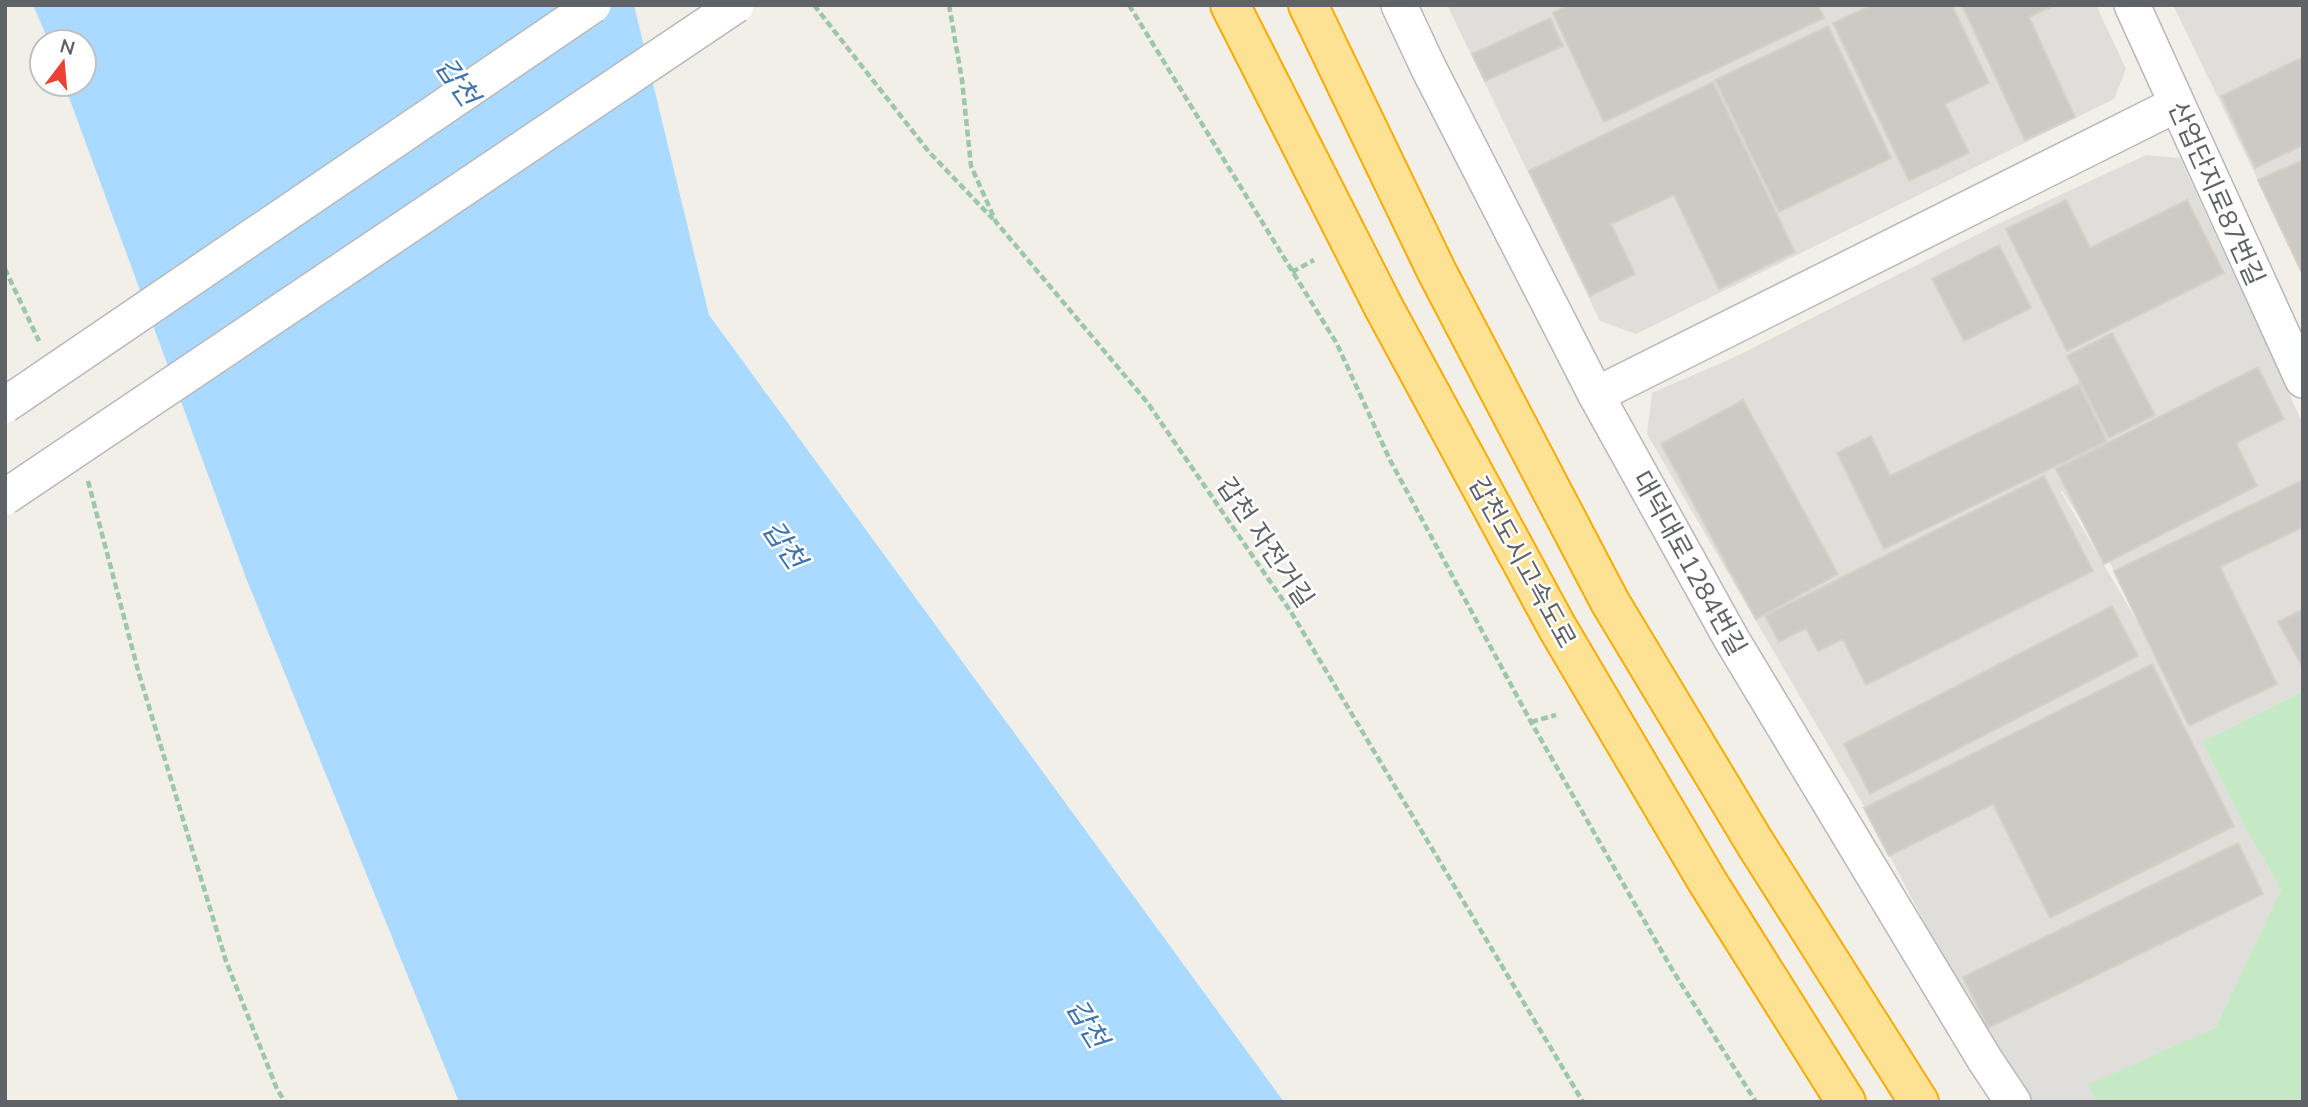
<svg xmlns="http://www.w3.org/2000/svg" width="2308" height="1107" font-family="Mulish,'Noto Sans KR',sans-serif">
  <rect width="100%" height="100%" fill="#f1efe8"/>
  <path fill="#e0deda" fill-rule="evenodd" d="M1447,5h649l30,64 -12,30 -478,235 -36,-13z
    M2173,5h130v269l-48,-100z
    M2146,155l34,3 123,266v267l-101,51 43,85 36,62 -65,138 -127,58 8,17h-70l-75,-126 -87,-168 -218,-374 5,-41 83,-36 265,-134zM2062,491l54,82 34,70 -89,-151z"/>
  <path fill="#c5e8c5" d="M2303,691v411h-206l-9,-17 128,-58 65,-138 -36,-62 -43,-85z"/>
  <path fill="#aadaff" d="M33,5h601l75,310 575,787h-825l-213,-524 -182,-494h20v-42h-35z"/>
  <path fill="#cccac5" stroke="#d6d1c6" stroke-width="2" d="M1569,5h249l6,13 -220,104 -51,-109z
    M1872,5h80l37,78 -44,21 24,49 -60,28 -76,-158z
    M1962,5h93l-26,12 46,100 -50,23z
    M1550,18l13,28 -78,35 -13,-27z
    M1828,26l63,132 -112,54 -64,-132z
    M2303,57v88l-48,23 -34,-72z
    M1713,82l82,170 -76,37 -45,-94 -63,29 24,50 -45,22 -61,-125z
    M2303,160v115l-45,-95z
    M2066,200l24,48 97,-48 37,73 -157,78 -61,-122z
    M1999,245l32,63 -67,33 -32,-62z
    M2112,333l43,82 -46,23 -42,-82z
    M2258,367l26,52 -48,24 21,43 -153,78 -48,-95z
    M2079,384l28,57 -223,108 -47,-96 34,-17 19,40z
    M1743,400l95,174 -82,45 -95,-175z
    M2044,476l49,95 -227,114 -23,-46 -25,12 -12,-23 -27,14 -14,-26z
    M2303,480v47l-83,40 57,117 -88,42 -75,-155z
    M2112,606l26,50 -268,138 -26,-50z
    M2303,609v59l-25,-46z
    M2152,664l82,162 -184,92 -57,-114 -104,52 -25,-48z
    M2238,843l25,51 -275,134 -25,-51z"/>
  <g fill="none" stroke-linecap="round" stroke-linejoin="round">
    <g stroke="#b5b8bc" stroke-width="38">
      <path id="minor" d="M1399,5l30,64 167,326 136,245 253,420 28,42
        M2132,5l171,375
        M1596,395l581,-291"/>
    </g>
    <g stroke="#f9ab00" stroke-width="42">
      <path id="highway" d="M1230,5l153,301 174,321 150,254 139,221
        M1308,5l129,267 173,330 145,241 164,259"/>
    </g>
    <path stroke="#9cc7a9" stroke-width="4.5" stroke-dasharray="7 3.5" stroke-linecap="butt" d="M814,5l115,147 64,67
      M949,5l13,75 9,86 25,56 151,180 144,210 292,490
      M1129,5l208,339 53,116 141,262 142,249 83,131
      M5,269l34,72
      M1292,272l22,-12
      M88,481l51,193 87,287 51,128 8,13
      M1531,722l25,-7"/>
    <use href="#minor" stroke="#fff" stroke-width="35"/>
    <use href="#highway" stroke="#fde293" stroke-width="38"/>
    <g stroke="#b5b8bc" stroke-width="38" stroke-linecap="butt">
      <path id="minor-bridge" d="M5,405l588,-400
        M5,497l731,-492"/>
    </g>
    <use href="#minor-bridge" stroke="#fff" stroke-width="35"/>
  </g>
  <g text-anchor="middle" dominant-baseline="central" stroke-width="5" stroke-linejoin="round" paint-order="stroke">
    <g font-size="26" fill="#5f6368" stroke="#fff">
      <text transform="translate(2217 193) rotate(66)">산업단지로87번길</text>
      <text transform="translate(1266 542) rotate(56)">갑천 자전거길</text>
      <text transform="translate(1523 562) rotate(61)">갑천도시고속도로</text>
      <text transform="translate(1690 563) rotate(61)">대덕대로1284번길</text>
    </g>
    <g font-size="28" font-style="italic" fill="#4174aa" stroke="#fff">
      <text transform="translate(458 81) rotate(55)">갑천</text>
      <text transform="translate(785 544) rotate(55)">갑천</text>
      <text transform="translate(1088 1023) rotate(58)">갑천</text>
    </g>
  </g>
  <rect width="2308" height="1107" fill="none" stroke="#5f6368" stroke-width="14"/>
  <g transform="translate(63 63) rotate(16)"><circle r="33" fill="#ffffff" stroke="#bfc1c3" stroke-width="2"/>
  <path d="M0-5L12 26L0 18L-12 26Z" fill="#ea4335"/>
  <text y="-10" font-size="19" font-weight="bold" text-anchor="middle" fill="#5f6368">N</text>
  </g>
</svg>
